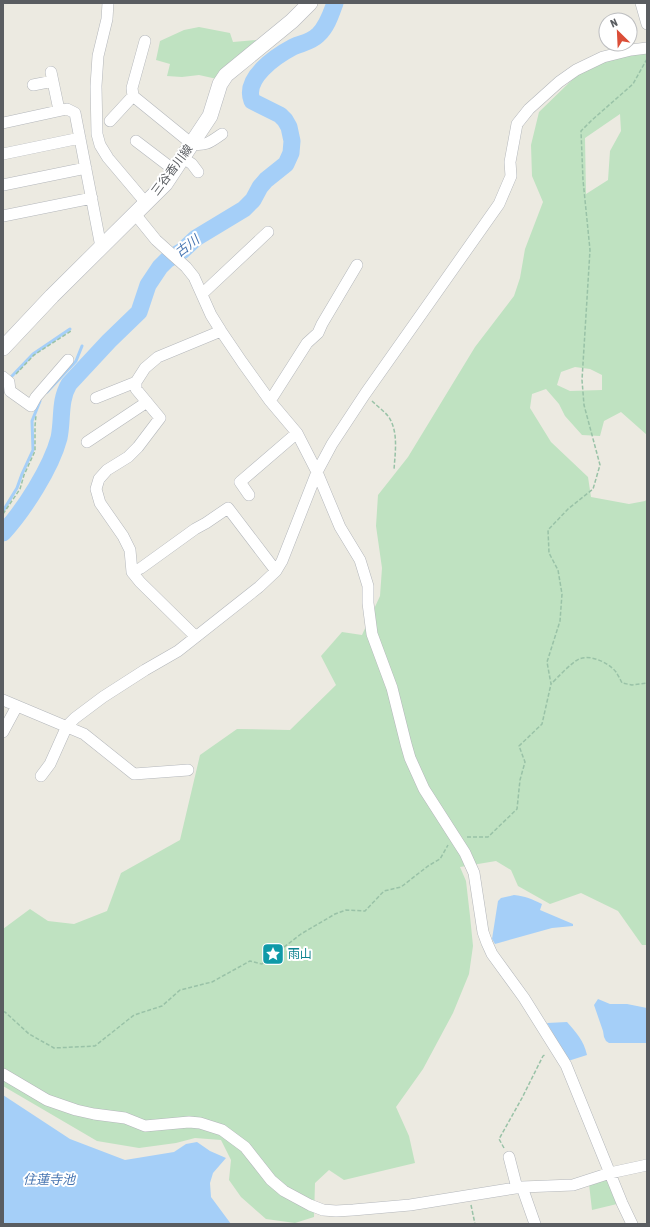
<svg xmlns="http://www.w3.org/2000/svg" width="650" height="1227" font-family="'Asap Condensed','Noto Sans JP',sans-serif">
  <rect width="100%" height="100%" fill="#eceae1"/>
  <path fill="#bfe2c1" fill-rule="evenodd" d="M199,27l31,6 3,9 24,-2 -40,39 -18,-4 -17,2 -15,-1 3,-12 -14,-4 4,-19 24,-11z
    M647,50v385l-26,-23 -17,9 -4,15 -18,-1 -17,-19 -6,-12 -13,-15 -14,5 -2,14 21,34 37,35 3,20 38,7 16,-3 2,-2v446h-5l-24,-34 -37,-18 -31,11 -32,-18 -7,-16 -15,-9 -36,6 6,14 4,35 3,30 -4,28 -16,39 -30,56 -27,38 13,29 6,27 -71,17 -15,-10 -14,13 -1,34 -19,6 -29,-4 -25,-22 -12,-17 2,-20 -10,-20 -26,-2 -19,5 -37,5 -42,-7 -94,-55v-157l27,-20 18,12 26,3 33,-13 14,-38 59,-33 20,-85 37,-26 53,1 46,-45 -15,-29 21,-24 20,3 18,-39 2,-28 -6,-42 2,-31 30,-38 67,-110 39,-51 6,-18 5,-29 18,-47 -11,-26 -1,-31 8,-33 36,-35 25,-15zM620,114l1,17 -11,20 -2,29 -22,14 -1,-56zM575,367l15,2 12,6v15l-32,1 -13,-6 4,-13z
    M604,1179l5,2 8,23 -25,6 -3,-26z"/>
  <path fill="#a5cff8" d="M514,895c11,1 18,4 28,9l-2,6 33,14v2l-21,2 -57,16 -3,-5 6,-38 3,-3z
    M598,999l12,5h17l20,4v35h-38l-3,-2 -2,-4 -1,-6 -9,-26z
    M567,1022c9,10 17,19 20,33l-19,6 -21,-38z
    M3,1095l67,44 55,21 49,-8 12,-8 11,-2 13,9 16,7 -13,15 -3,10 1,14 20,27h-228z"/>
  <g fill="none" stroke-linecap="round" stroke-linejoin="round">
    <path stroke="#a5cff8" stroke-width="3" d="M12,376l21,-22 37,-25
      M47,392l29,-31 6,-15
      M3,511l14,-23 5,-14 11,-24 -1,-29 8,-20"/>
    <path stroke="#a5cff8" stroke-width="17" d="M3,533c21,-23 48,-65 56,-95 4,-19 0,-37 10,-54l40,-43 30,-29 9,-27 12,-18 7,-7 15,-9 14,-13 48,-29 9,-9 7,-13 6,-7 20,-16 5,-11 1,-12 -3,-14 -4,-7 -5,-5 -28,-14c-9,-23 24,-45 41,-54 9,-4 18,-5 25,-12 9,-8 13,-21 17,-32"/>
    <g stroke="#b4b7bb" stroke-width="12">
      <path id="minor" d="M108,3l-1,16 -9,37 -2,30 1,48 3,11 8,13 38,45
        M641,3l6,21
        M145,41l-13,47 1,8 59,48c15,2 18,-2 30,-10
        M51,72l8,38
        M33,85l20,-4
        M110,121l23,-25
        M3,123l64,-14 8,4 26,134
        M136,141l38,29
        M3,154l77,-16
        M183,158l9,6 6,8
        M3,185l83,-17
        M135,214l21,26 30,27 8,10 17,38 10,16 21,31 28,39 27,32 20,39 23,55 20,33 8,26v17l4,31 20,54 14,56 4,14 14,31 41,64 9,20 9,59 4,11 5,11 32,44 42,67 56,138 10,21
        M3,216l89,-18
        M202,294l66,-62
        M3,377l6,5 1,9 21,15 5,-9 32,-37
        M96,398l40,-16
        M270,401l37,-58 11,-10 4,-9 35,-59
        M87,442l60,-40
        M249,495l-9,-13 57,-49
        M132,572l9,-4 54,-39 11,-6 22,-15 48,63
        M196,637l-56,-55 -8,-10 -2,-22 -7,-14 -23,-33 -4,-14 3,-10 8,-9 21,-13 10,-10 22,-29 -24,-29v-7l9,-14 13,-11 63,-26
        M3,700l81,34 50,40 54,-4
        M3,732l14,-26
        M41,776l9,-12 17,-38 8,-8 28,-21 42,-27 33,-19 81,-64 17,-16 6,-10 35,-89 15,-28 33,-50 134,-190 12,-28 -1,-14 7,-38 12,-15 30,-27 17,-12 27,-13 28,-7 16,-2
        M3,1074l44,26 29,10 18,4 31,4 20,8 44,-4 11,1 22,7 23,17 26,33 13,11 26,14 13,5 13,1 17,-1 57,-5 112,-18 51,-2 37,-12 37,-8
        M509,1157l8,31
        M522,1187l13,37"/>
    </g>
    <g stroke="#b5b8bd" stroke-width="16">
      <path id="secondary" d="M3,348l49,-52 113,-112 45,-68 10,-32 6,-9 66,-54 18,-18"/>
    </g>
    <path stroke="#99c2a7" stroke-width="1.5" stroke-dasharray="4 2" stroke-linecap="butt" d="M647,59l-14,25 -41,36 -11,11 2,49 7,70 -8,130 2,25 16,60 -7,24 -25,20 -20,21 1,23 9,17 4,24 -2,27 -13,41 4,22c6,-6 20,-21 28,-25 12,-5 30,4 37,13 2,3 4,7 6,11l10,2 15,-2
      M16,374l18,-19 37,-24
      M372,401c5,5 12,10 16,15 11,15 7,37 6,54
      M3,514l17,-25 4,-14 11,-24v-25l1,-11
      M467,837h21l29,-28 3,-29 5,-18 -6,-16 23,-22 9,-40
      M3,1012h2l24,22 25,14 41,-2 39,-31 28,-9 18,-16 32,-8 38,-21 12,3 39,-30 34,-20 11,-4 19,1 19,-20 17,-4 27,-21 12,-7 8,-14
      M504,1148l-5,-9 23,-41 21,-42 3,-2
      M471,1205l4,19"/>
    <use href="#minor" stroke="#fff" stroke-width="11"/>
    <use href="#secondary" stroke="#fff" stroke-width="15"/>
  </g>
  <defs>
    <g id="sight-square" transform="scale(1.15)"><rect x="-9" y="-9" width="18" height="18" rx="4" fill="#0f9aa8" stroke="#fff"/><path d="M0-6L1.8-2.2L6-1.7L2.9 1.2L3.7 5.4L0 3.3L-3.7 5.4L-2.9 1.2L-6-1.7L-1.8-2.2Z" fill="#fff"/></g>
  </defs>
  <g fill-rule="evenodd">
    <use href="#sight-square" x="273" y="954"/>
  </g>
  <g text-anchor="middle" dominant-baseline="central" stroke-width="4" stroke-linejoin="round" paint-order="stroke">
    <g font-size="12" fill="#5a5d61" stroke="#fff">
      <text transform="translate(172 170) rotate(-53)">三谷香川線</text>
    </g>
    <g font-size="12" fill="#0d838f" stroke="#fff" text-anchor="start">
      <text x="288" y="954">雨山</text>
    </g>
    <g font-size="13" font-style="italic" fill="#4775b1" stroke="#fff">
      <text transform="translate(187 246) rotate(-37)">古川</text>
      <text x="49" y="1179">住蓮寺池</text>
    </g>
  </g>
  <rect width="650" height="1227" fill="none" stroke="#5a5d61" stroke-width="8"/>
  <g transform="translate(618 32) rotate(336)"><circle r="19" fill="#ffffff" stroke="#bdbec0"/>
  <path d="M0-3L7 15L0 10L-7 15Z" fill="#db4e38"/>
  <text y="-6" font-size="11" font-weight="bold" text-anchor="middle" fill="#5a5d61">N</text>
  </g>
</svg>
